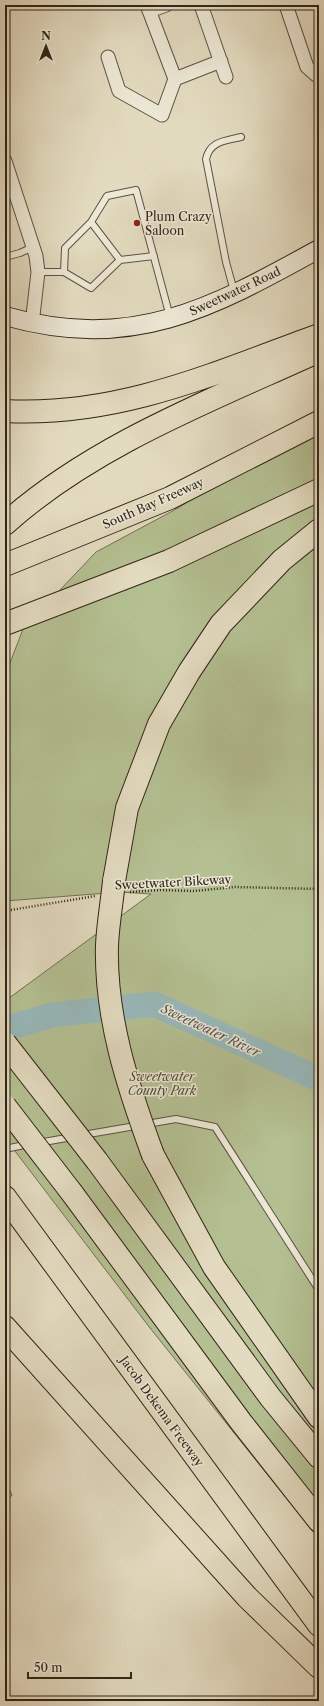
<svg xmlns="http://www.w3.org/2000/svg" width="324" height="1706" font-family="'Libre Caslon Text',serif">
  <rect width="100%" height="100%" fill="#e3dbc0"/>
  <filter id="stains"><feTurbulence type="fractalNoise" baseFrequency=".005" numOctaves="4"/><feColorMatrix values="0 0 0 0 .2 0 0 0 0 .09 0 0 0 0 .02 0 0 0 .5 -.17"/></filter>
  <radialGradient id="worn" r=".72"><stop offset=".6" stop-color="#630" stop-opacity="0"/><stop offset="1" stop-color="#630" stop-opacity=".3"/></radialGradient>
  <path fill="#b4c092" stroke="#727255" d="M319,412v1127l-169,-211 -145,-190v-137l146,-107 -31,-2 -115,9v-225l18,-47 73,-77 84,-45z
    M5,1480l7,15 -7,9z"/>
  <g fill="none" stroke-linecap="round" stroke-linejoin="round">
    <path stroke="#98b9bb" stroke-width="25" d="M5,1029l47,-14 102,-11 165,75"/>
    <g stroke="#5c5242" stroke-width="8">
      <path id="lane" d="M91,222l16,-26 29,-6 34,127
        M5,257l15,-4 13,-6
        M120,260l34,-4
        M38,272h26l27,16 29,-28 -29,-38 -26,26 -1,24
        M234,291l-8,-29 -20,-103c4,-18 19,-18 35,-22
        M83,1135l93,-16 39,8 104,163
        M38,1143l34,-6
        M5,1149l24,-5"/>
    </g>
    <g stroke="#5c5242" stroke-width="15">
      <path id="street" d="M201,5l25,72
        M286,5l21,62 9,8h3
        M149,11l17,-6
        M108,57l11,34 43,24 13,-36 -28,-74
        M175,79l46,-18
        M5,161l31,95 2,16 -6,52"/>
    </g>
    <g stroke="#2f2518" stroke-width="20">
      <path id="secondary" d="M5,316c127,36 205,-7 314,-67"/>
    </g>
    <g stroke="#2f2518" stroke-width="24">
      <path id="highway" d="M5,411c114,6 210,-38 314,-76
        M5,524c88,-79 207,-124 314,-173
        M5,565l165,-67 149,-76
        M5,624l164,-63 150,-71
        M114,881l13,-73 32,-84 30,-52 32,-48 61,-64 37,-30
        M153,1155l61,112 105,150
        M97,1161l173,236 49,60
        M72,1193l169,229 78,99
        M5,1197l314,428
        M5,1327l242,270 72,70"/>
    </g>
    <path stroke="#2f2518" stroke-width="2.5" stroke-dasharray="1 2" stroke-linecap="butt" d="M130,892l30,-2 34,1 41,-4 84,2
      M5,911l90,-15"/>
    <use href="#lane" stroke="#ede8d6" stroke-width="6"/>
    <use href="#street" stroke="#ede8d6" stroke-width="13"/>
    <use href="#secondary" stroke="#ede8d6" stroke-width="18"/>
    <use href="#highway" stroke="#e3dbc0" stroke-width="22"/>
    <g stroke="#2f2518" stroke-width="24" stroke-linecap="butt">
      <path id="highway-bridge" d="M114,881c-2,21 -6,42 -7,64 -2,73 21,142 46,210
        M5,1043l92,118
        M5,1106l67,87"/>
    </g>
    <use href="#highway-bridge" stroke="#e3dbc0" stroke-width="22"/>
  </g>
  <circle fill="#8f2418" stroke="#ede8d6" stroke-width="1.5" cx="137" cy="223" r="4"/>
  <g text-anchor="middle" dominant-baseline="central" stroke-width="3" stroke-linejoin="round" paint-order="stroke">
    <g font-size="12" fill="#2f2518" stroke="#ede8d6" text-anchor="start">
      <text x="145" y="216">Plum Crazy<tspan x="145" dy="14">Saloon</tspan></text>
    </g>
    <g font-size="12" fill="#2f2518" stroke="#ede8d6">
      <text transform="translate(235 291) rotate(-25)">Sweetwater Road</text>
      <text transform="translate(153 503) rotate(-24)">South Bay Freeway</text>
      <text transform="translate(173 882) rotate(-3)">Sweetwater Bikeway</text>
      <text transform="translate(162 1411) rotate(54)">Jacob Dekema Freeway</text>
    </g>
    <g font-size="12" font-style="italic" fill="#504c36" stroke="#ede8d6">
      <text x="162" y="1076">Sweetwater<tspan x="162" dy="14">County Park</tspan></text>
    </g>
    <g font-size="13" font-style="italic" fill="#4e5149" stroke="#ede8d6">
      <text transform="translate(211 1030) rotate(25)">Sweetwater River</text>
    </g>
  </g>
  <rect width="324" height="1706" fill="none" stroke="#e3dbc0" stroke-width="20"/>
  <rect x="6" y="6" width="312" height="1694" fill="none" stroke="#2f2518" stroke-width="2"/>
  <rect x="10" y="10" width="304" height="1686" fill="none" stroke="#2f2518"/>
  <g transform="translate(46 46)" stroke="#ede8d6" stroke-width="3" paint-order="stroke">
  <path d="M0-3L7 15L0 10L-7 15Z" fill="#2f2518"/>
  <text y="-6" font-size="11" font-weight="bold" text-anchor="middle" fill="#2f2518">N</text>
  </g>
  <path d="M28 1672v6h103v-6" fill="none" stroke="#2f2518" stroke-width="2"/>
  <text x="34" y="1672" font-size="12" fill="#2f2518" stroke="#ede8d6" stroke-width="3" paint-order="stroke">50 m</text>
  <rect width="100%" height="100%" filter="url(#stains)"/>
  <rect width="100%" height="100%" fill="url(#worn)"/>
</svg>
